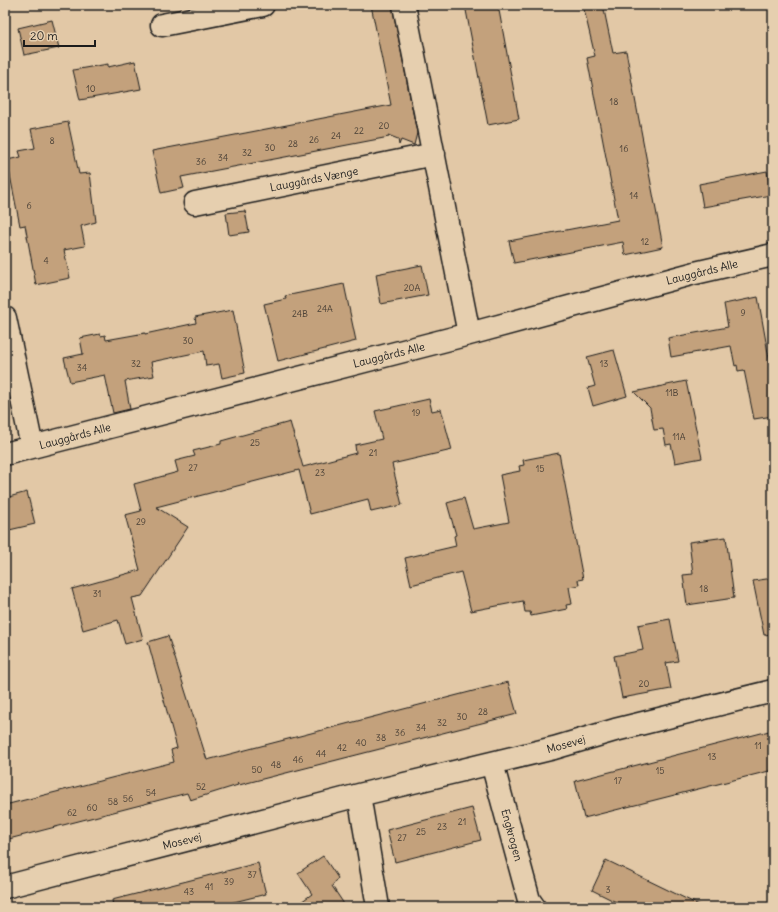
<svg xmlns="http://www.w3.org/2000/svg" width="778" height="912" font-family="Delius,sans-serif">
  <rect width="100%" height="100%" fill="#e2c8a6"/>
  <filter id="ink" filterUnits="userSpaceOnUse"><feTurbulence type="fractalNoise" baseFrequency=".025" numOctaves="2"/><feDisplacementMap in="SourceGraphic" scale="8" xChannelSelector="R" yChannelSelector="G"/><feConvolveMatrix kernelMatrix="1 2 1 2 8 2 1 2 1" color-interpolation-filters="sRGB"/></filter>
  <g filter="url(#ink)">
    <path fill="#c3a17c" stroke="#1c1c1c" d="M371,5h21l25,128 -3,12 -13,-5 -2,5 -1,-6 -10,-4 1,2 -208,40 3,11 -23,5 -9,-42 239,-46z
      M465,5h33l21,114 -31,6z
      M583,5h20l10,48 13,-2 37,196 -38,8 -2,-13 -109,21 -5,-22 109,-21 -31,-162 8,-2z
      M52,20l7,28 -35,7 -6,-27z
      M135,61l6,28 -61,11 -7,-30 35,-6v3z
      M68,122l11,52 11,-1 6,49 -15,4 4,20 -21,4 6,28 -34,7 -11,-60 -5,1 -13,-66 14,-3 -2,-6 16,-3 -4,-19z
      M767,171l4,24 -68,12 -4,-23z
      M245,211l4,21 -20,3 -3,-22z
      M422,265l6,30 -47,9 -5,-30z
      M344,284l12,57 -78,20 -14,-57 22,-5 -1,-3z
      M758,297l15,84v35l-19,3 -10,-49 -6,1 -1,-6 -2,1 -4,-20 -60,11 -3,-19 60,-11 -4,-23z
      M233,310l12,63 -23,5 -3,-14 -13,2 -2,-15 -53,11 3,14 -29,5 5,28 -17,4 -8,-38 -35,7 -6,-24 19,-4 -3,-16 20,-4 1,2 4,-1 1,5 39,-7v1l51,-11 -1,-6z
      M614,350l13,46 -34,10 -5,-18 7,-2 -8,-29z
      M686,381l16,77 -27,5 -4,-19 -5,1 -3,-16 -9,1 -4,-22 -16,-16z
      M429,399l3,12 9,-2 11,41 -60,14 10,41 -31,7 -3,-13 -58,15 -11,-44 -143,37 32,20 -46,69 -10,2 11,41 -18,5 -7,-24 -35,10 -11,-41 68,-19 -15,-55 16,-4 -7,-27 44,-12 -3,-11 20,-5 -2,-5 28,-7v-3l69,-19 13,45 53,-14 -1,-8 27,-6 -7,-28z
      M559,453l24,126 -5,1 1,5 -10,2 3,17 -6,1 1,4 -36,7 -1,-4h-5l-2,-11 -52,10 -10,-39 -50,13 -6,-27 51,-12 -2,-10 2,-1 -9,-32 17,-5 9,31 36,-7 -9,-47 20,-4 -1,-5 5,-1 -1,-5z
      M27,492l8,32 -30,7v-33z
      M726,537l8,61 -47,7 -4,-30 10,-1 -4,-32z
      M773,578v56l-9,1 -11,-54z
      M670,619l8,42 -12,2 5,26 -49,9 -8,-42 29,-6 -5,-25z
      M168,636l39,124 301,-78 9,32 -278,71 -2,-3 1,3 -48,15 -3,-7 -182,47v-35l169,-43 -3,-12 6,-2 -29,-106z
      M773,730v40l-189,48 -9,-37z
      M472,808l9,32 -86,22 -8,-32z
      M323,856l15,22 -6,8 14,21h-52l18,-13 -14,-21z
      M606,860l97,47h-77l-34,-17z
      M258,863l8,31 -52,13h-101l-1,-7z"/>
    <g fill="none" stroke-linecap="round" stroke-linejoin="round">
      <g stroke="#1c1c1c" stroke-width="25">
        <path id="minor" d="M404,5l65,329
          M162,25l101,-20
          M195,203l239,-49
          M5,318l27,129
          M5,454l464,-120 226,-61 78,-18
          M492,763l37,137 5,7
          M359,795l19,112
          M5,887l354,-92 195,-47 61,-18 158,-39"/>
      </g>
      <use href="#minor" stroke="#e6cfaf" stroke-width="22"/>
    </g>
  </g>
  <g text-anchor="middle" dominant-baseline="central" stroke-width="4" stroke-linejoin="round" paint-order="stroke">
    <g font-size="9" fill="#463d34">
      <text x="91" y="88">10</text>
      <text x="614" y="101">18</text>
      <text x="384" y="125">20</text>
      <text x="359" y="130">22</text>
      <text x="336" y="135">24</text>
      <text x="314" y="139">26</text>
      <text x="52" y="140">8</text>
      <text x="293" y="143">28</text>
      <text x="270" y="147">30</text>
      <text x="624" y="148">16</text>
      <text x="247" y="152">32</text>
      <text x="223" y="157">34</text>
      <text x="201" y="161">36</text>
      <text x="634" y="195">14</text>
      <text x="29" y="205">6</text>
      <text x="645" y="241">12</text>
      <text x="46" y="260">4</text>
      <text x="412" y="287">20A</text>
      <text x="325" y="308">24A</text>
      <text x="743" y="312">9</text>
      <text x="300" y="313">24B</text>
      <text x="188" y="340">30</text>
      <text x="136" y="363">32</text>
      <text x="604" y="363">13</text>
      <text x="82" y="367">34</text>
      <text x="672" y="392">11B</text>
      <text x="416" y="412">19</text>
      <text x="679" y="436">11A</text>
      <text x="255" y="442">25</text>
      <text x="373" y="452">21</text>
      <text x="193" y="467">27</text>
      <text x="540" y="468">15</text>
      <text x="320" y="472">23</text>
      <text x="141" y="521">29</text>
      <text x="704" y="588">18</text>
      <text x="97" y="593">31</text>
      <text x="644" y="683">20</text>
      <text x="483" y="711">28</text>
      <text x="462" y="716">30</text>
      <text x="442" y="722">32</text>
      <text x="421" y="727">34</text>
      <text x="400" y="732">36</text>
      <text x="381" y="737">38</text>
      <text x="361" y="742">40</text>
      <text x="758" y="745">11</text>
      <text x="342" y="747">42</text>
      <text x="321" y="753">44</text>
      <text x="712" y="756">13</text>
      <text x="298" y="759">46</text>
      <text x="276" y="764">48</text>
      <text x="257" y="769">50</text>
      <text x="660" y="770">15</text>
      <text x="618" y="780">17</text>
      <text x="201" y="786">52</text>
      <text x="151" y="792">54</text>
      <text x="128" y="798">56</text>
      <text x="113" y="801">58</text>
      <text x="92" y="807">60</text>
      <text x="72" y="812">62</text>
      <text x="462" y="821">21</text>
      <text x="442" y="826">23</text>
      <text x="421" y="831">25</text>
      <text x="402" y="837">27</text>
      <text x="252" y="874">37</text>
      <text x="229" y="881">39</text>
      <text x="209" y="886">41</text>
      <text x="608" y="889">3</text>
      <text x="189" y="891">43</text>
    </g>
    <g font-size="11" fill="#1c1c1c" stroke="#e6cfaf">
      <text transform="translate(314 179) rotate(-11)">Lauggårds Vænge</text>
      <text transform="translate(702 272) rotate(-14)">Lauggårds Alle</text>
      <text transform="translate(389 355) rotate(-14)">Lauggårds Alle</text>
      <text transform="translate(75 436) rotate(-15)">Lauggårds Alle</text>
      <text transform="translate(566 744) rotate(-16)">Mosevej</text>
      <text transform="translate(512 835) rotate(75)">Engkrogen</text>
      <text transform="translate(182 841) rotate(-14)">Mosevej</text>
    </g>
  </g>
  <rect width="778" height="912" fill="none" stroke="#e6cfaf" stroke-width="20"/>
  <rect x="10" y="10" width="758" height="892" fill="none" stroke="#1c1c1c" stroke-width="1.5" filter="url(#ink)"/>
  <path d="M24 40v6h71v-6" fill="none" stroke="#1c1c1c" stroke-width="2"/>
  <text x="30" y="40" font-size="12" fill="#1c1c1c" stroke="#e6cfaf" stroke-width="3" paint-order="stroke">20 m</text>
</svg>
